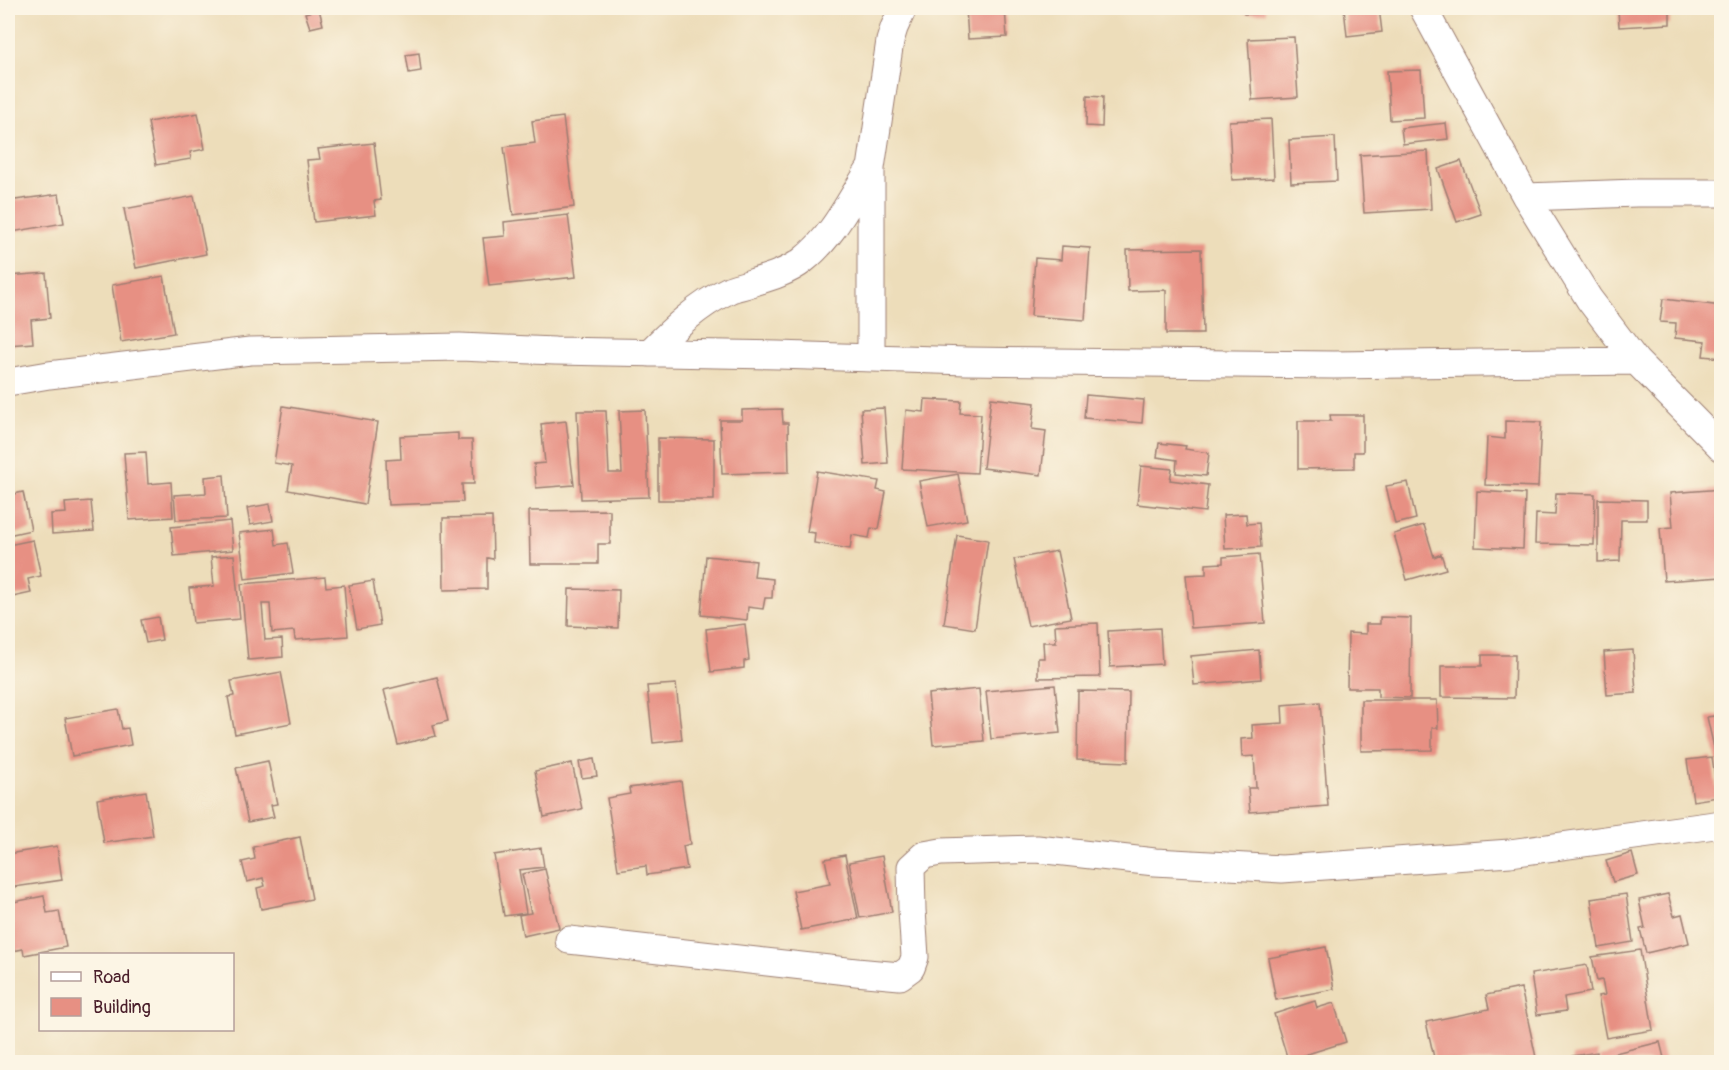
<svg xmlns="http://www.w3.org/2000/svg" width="1729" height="1070" font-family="Pangolin,sans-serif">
  <rect width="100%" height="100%" fill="#fcf5e5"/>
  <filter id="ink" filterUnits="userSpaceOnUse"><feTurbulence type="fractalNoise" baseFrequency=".0167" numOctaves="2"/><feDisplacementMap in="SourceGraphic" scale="12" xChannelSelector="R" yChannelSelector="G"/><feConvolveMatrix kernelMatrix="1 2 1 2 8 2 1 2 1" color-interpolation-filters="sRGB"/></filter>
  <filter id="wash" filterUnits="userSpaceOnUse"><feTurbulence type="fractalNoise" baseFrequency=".008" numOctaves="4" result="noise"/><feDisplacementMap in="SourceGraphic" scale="24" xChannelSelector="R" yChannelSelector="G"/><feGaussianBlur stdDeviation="1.35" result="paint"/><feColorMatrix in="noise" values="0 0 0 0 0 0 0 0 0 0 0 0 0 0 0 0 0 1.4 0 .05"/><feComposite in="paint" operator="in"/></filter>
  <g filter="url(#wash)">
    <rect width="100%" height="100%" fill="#edddba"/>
    <g id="blocks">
      <path fill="#e79083" d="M966,8h39l2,29 -39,2z
        M1243,8h23v5l-22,1z
        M1344,8h35l3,24 -35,4z
        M1618,8h52v16l-51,3z
        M319,9l4,16 -13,3 -5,-15z
        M1294,37l4,60 -46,3 -4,-61z
        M419,53l2,18 -12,2 -3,-18z
        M1421,70l3,48 -34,2 -3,-49z
        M1087,96l16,1 -1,30 -16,-1z
        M198,113l7,36 -15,3 1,7 -35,6 -8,-43z
        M563,117l11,90 -61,8 -9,-68 31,-4 -3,-22z
        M1271,119l3,59 -42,2 -3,-59z
        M1446,123l2,16 -45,5 -2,-16z
        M1335,137l2,44 -46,2 -2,-43z
        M374,143l7,57 -7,1 2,14 -62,7 -7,-62 13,-1 -2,-10z
        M1428,151l3,58 -67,4 -4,-58z
        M1461,161l20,53 -24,8 -19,-53z
        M59,194l5,29 -52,9 -4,-31z
        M194,196l12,58 -70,14 -12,-59z
        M568,215l8,62 -87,9 -6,-48 22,-2 -1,-14z
        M1062,246l28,2 -5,72 -54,-4 4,-58 26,2z
        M1201,249l2,85h-37v-44l-38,1 -1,-41z
        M46,273l4,45 -19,2 2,23 -25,2v-69z
        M164,276l10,57 -53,9 -9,-57z
        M1663,299l59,7v52l-19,-2 2,-15 -30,-3 1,-15 -16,-1z
        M1086,395l58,5 -2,23 -58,-5z
        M991,398l44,5 -3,26 14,2 -5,44 -58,-7z
        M925,399l36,2 -1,12 21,1 -4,59 -75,-4 4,-59 18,2z
        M283,406l95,16 -13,82 -77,-14 4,-24 -18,-3z
        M884,408l4,55 -23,2 -4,-56z
        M782,409l1,14h5l1,49 -67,2 -2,-54h22v-10z
        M645,410l4,87 -68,2 -4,-88h29l3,62h13l-3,-62z
        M1330,415h33v37h-9v16l-56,1v-48h33z
        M566,421l8,64 -38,3 -2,-24 11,-1 -4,-39z
        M1505,421l36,1 -3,65 -53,-2 2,-48 18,2z
        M458,433v7h14l2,44h-12l1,18 -75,3 -2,-45 15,-1 -1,-23z
        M658,438l56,1v61h-56z
        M1159,443l27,3 -1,3 24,4 -3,23 -30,-3 1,-13 -20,-3z
        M146,452l2,32 23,-2 2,35 -44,3 -5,-67z
        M9,465l5,29 9,-2 8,38 -23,5z
        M1141,466l31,3 -2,11 38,5 -3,27 -68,-8z
        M817,471l62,10 -2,9 9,2 -7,37 -8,-1 -2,10 -17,-3 -2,14 -36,-6 1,-10 -8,-1z
        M958,474l9,46 -39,7 -9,-46z
        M224,475l3,43 -51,2 -2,-25 32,-2 -1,-16z
        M1408,482l8,37 -21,5 -9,-38z
        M1722,489v88l-58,4 -4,-53 13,-1 -3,-34z
        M1477,491l48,3 -2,55 -48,-2z
        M1556,493l39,1 -1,51 -59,-1 1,-30 19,1z
        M1598,499l49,1v20h-26l-1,41 -22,1z
        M91,501l3,30 -42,3 -1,-20 15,-1 -1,-10z
        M270,504l3,17 -23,4 -3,-17z
        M610,510v34h-12v20h-68l-1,-53z
        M1246,514l1,10 12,-1 2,24 -36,2 -2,-34z
        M492,517l1,42 -6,-1v31l-43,1 -1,-72z
        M230,521l3,29 -59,6 -3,-29z
        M1424,525l10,32 7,-3 5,15 -39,11 -13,-46z
        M274,529l2,16 12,-2 5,30 -48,6 -6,-46z
        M957,535l31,5 -13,89 -31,-5z
        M33,540l8,36 -13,3 3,14 -23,5v-53z
        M1057,551l14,67 -43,8 -14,-67z
        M1259,554l6,69 -74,5 -5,-53 20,-1v-10l17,-1v-6z
        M234,555l6,64 -47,4 -4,-35 25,-2 -3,-29z
        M706,556l50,5 -2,16 19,2 -1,19h-7l-2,11 -15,-2 -1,13 -46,-5z
        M325,577l1,10 18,-2 4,51 -53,4 -1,-9 -22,2 -2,-29h-8l3,36 17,-1 1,18 -35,3 -7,-76z
        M373,581l7,44 -23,4 -8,-44z
        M569,589l50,1 -1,38 -50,-2z
        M158,617l4,23 -16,3 -5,-23z
        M1380,617l31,1 -1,80 -32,-1v-9h-31l1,-55 18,1v-10h14z
        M1098,623l2,54 -62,1v-20h6l-1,-16h13l-1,-17z
        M745,624l4,36 -5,1v7l-33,4 -5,-43z
        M1160,628l2,36 -52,3 -2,-36z
        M1259,650l2,29 -67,6 -3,-29z
        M1633,650l3,43 -29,2 -3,-43z
        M1482,655h33l-1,43 -73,-1v-31h41z
        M281,672l10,51 -56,11 -7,-37 6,-1 -3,-15z
        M437,677l11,44 -15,4 3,11 -38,9 -14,-55z
        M676,684l6,56 -29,3 -6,-57z
        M1055,685l5,48 -69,6 -5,-48z
        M979,689l5,52 -51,4 -5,-51z
        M1078,691l51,1 -1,70 -51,-2z
        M1361,700h76l1,28h-6v22l-71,1z
        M1320,702l8,104 -78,6 -2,-24h8l-2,-32 -12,1 -1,-18 12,-1 -1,-13 31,-2 -1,-18z
        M118,709l4,20 6,-1 3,17 -59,11 -7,-38z
        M1722,715v64h-1l-14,-62z
        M1712,757l6,40 -25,4 -6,-41z
        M594,759l3,17 -15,2 -3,-16z
        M268,761l9,43 -6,1 3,12 -26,5 -12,-54z
        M572,763l10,46 -38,8 -9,-46z
        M681,781l9,63 -7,2 4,23 -40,6 -1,-9 -28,4 -11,-72 23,-4 -1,-6z
        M146,791l7,45 -49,7 -7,-44z
        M300,837l12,62 -51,10 -4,-21 8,-2 -2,-8 -16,4 -5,-20 13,-3 -2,-12z
        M57,846l5,34 -54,8v-34z
        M541,848l3,19 -25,3 7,43 -22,3 -10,-61z
        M1632,853l6,22 -25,7 -7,-21z
        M845,855l13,64 -57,11 -8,-39 37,-7 -5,-25z
        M882,856l10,56 -32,6 -11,-56z
        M545,869l14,59 -36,8 -4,-21 12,-2 -9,-39z
        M1626,894l7,48 -34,6 -8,-49z
        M1668,894l6,22 8,-2 7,29 -43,10 -6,-24 5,-1 -6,-28z
        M44,896l3,17 12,-2 7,36 -42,8 -1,-6 -15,3v-49z
        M1326,947l8,42 -58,11 -8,-42z
        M1640,950l13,80 -47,8 -8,-42 7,-1 -3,-15 -5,1 -5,-24z
        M1587,965l4,27 -27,5 2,14 -29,4 -6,-41z
        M1521,988l16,74h-102l-9,-40 63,-13 -3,-14z
        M1315,1001l2,7 17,-5 12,39 -58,18 -14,-46z
        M1660,1042l5,20h-65l-1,-5z
        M1597,1052l1,10h-25l-1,-6z"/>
    </g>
  </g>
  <g filter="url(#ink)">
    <use href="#blocks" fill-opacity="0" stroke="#9c7e72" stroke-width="1.5"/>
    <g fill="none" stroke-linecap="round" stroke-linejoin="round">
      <g stroke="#9c7e72" stroke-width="29">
        <path id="street" d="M1423,8l103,189 63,102 47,62 86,87
          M1526,197l110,-4h86
          M649,353c24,-24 49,-48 80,-63 6,-3 14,-4 22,-7 16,-5 37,-11 51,-22 31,-24 47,-59 68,-92
          M871,358v-190l19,-127 4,-13 9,-20
          M8,382l41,-7 201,-24 210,-4 95,4 223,4 189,6 367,4 302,-4
          M569,940l287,32 44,4 11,-8 4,-11 -3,-47 -1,-43 13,-12 17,-3 96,-3 118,13 127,7 228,-16 212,-29"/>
      </g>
      <use href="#street" stroke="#fff" stroke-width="27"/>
    </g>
  </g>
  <rect width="1729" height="1070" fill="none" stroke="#fcf5e5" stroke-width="30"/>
  <rect x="39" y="953" width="195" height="78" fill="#fcf5e5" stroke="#b59f9b" stroke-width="1.5"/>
  <rect x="51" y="972" width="30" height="9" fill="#ffffff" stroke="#b59f9b" stroke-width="1.5"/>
  <text x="93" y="983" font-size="18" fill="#4a1f2b">Road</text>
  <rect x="51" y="998" width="30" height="18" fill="#e79083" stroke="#b59f9b" stroke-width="1.5"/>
  <text x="93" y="1013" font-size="18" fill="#4a1f2b">Building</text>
</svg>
